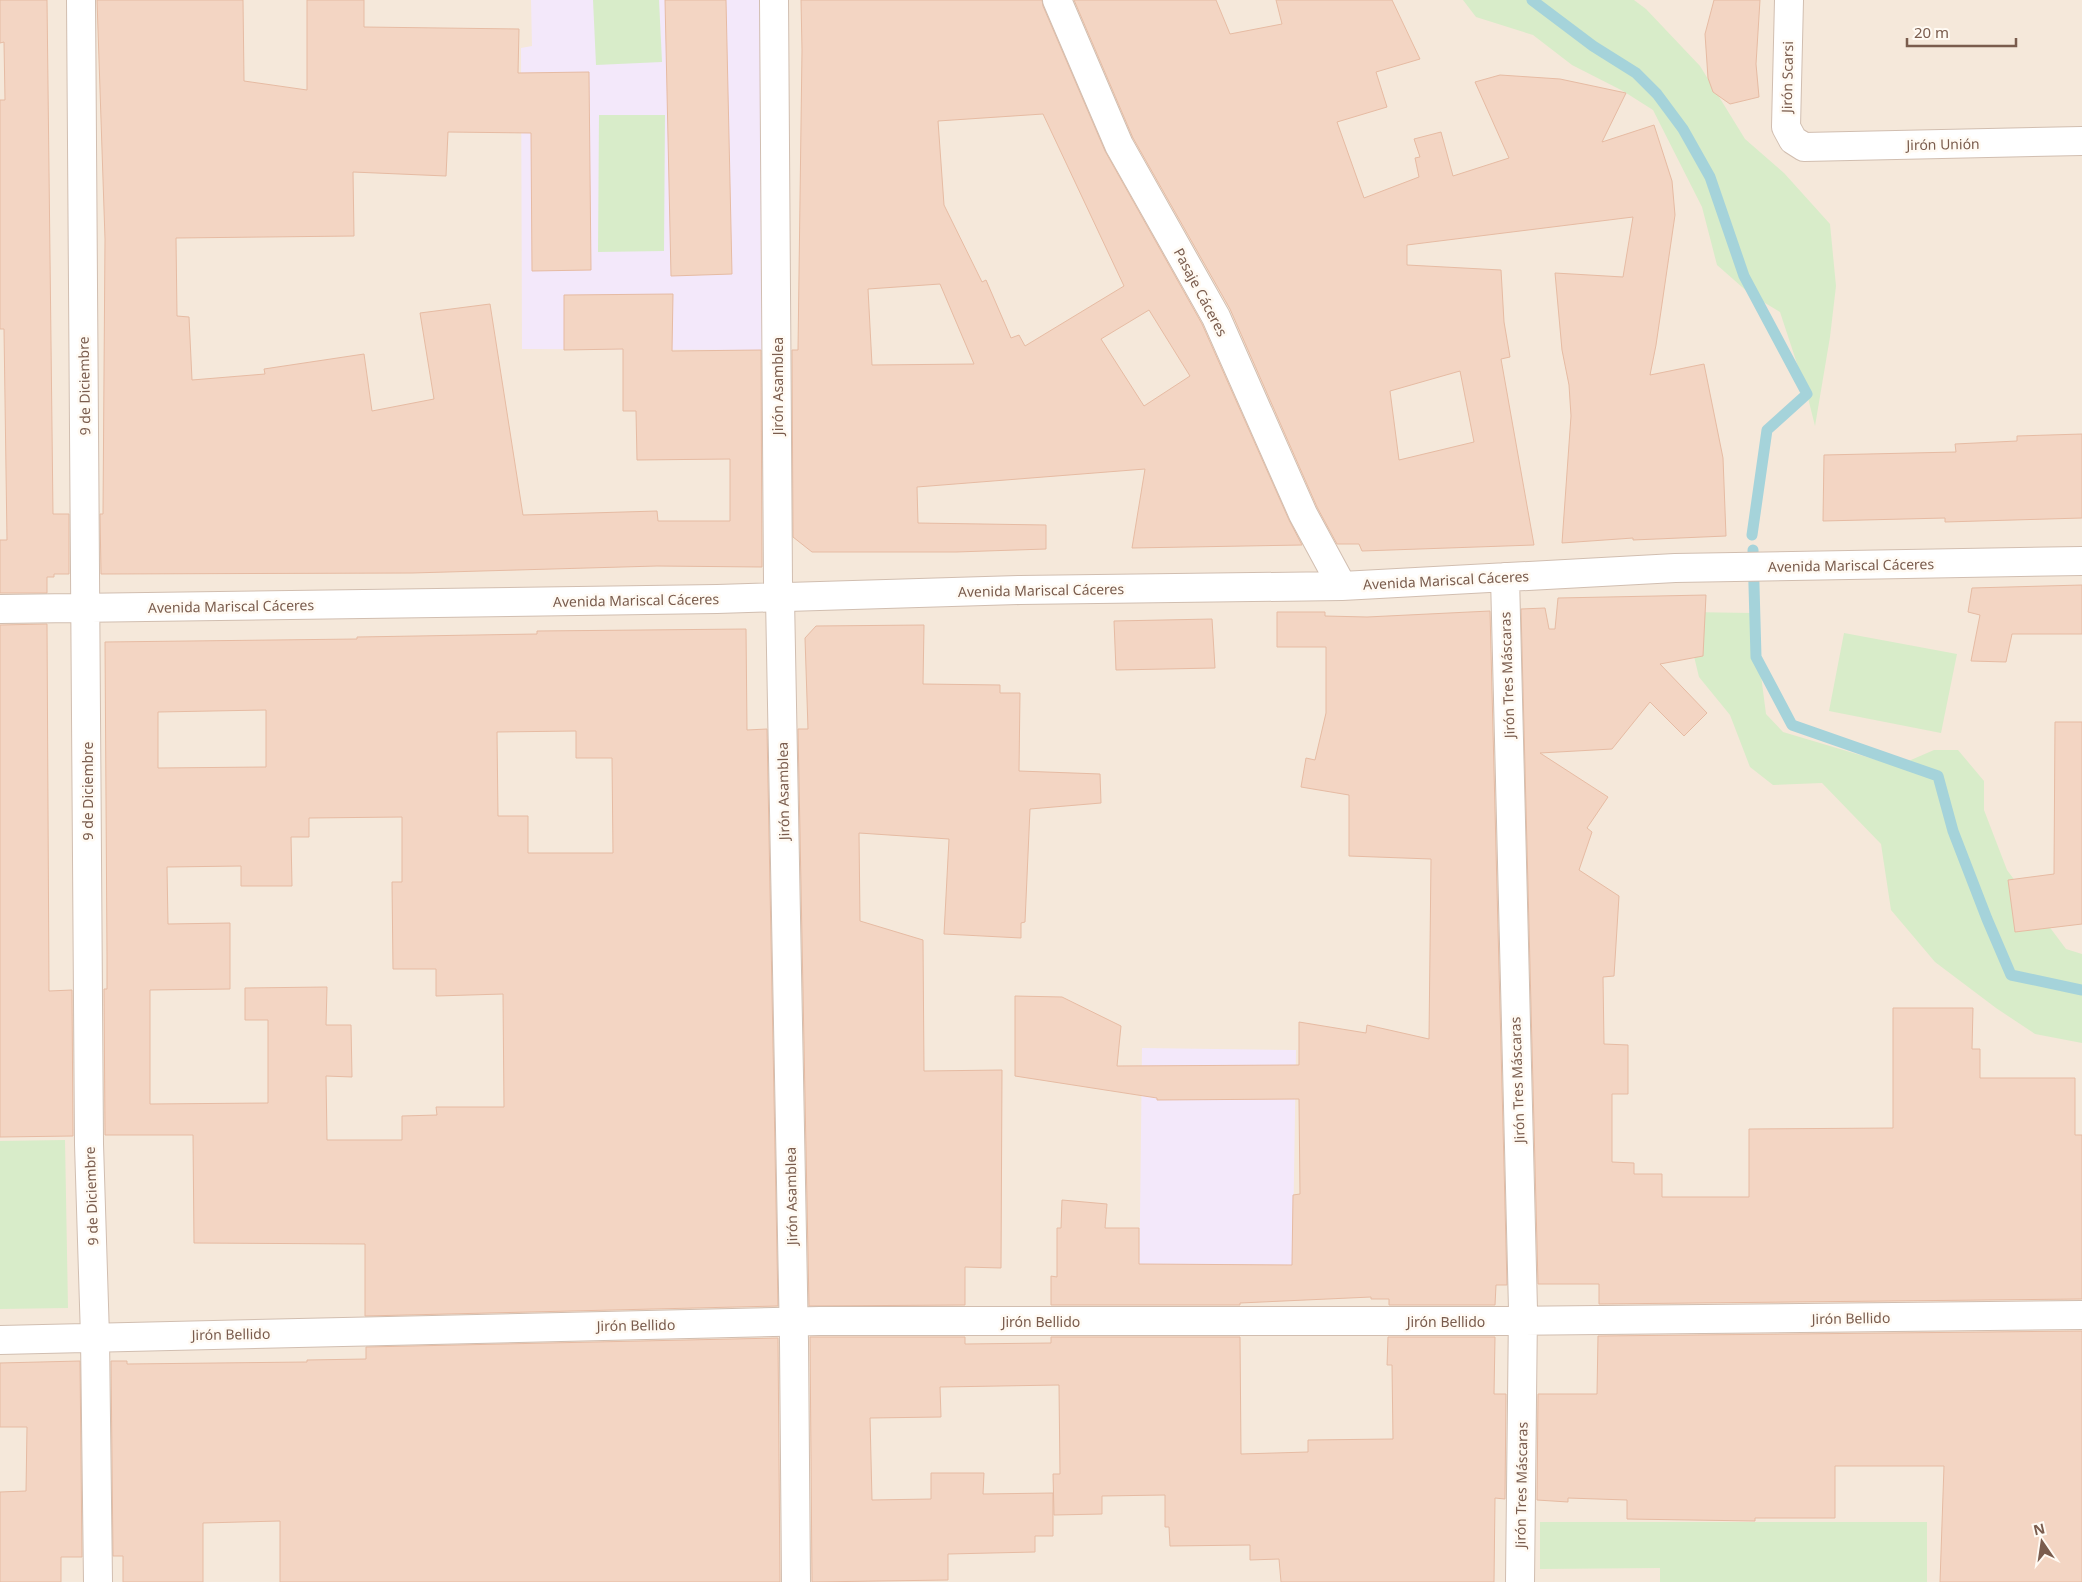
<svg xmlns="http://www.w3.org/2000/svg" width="2082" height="1582" font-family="'Noto Sans',sans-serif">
  <rect width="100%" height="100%" fill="#fdf6ec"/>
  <path fill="#f5e8da" d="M0,0h2082v1582h-2082z"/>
  <path fill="#f3e8fa" d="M531,0h231l6,350 -246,-1 -1,-301 11,-2z
    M1142,1048l154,2 -4,251 -153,-1z"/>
  <path fill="#d8ecc9" d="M593,0h66l3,62 -66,3z
    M1463,0h171l12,9 54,57 45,73 39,34 46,51 6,62 -6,51 -15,89 -8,-32 -27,-82 -30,-18 -33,-29 -15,-58 -49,-97 -30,-19 -51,-26 -39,-30 -57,-18z
    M599,115h66l-1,136 -66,1z
    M1687,612l66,1 13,101 17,18 114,34 37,-16h24l26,31v29l23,60 59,79 16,5v89l-47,-9 -39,-26 -61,-46 -44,-52 -10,-66 -59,-61 -49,2 -23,-18 -20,-52 -31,-38 -8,-33z
    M1844,633l113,21 -16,79 -112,-22z
    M65,1140l3,168 -68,1v-168z
    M1540,1522h387v60h-267v-14l-120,1z"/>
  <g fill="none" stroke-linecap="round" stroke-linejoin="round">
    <path stroke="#a5d3da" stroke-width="11" d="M1532,0l61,46 43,27 21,21 26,35 27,48 34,99 63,118 -40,36 -15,105
      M1753,550l3,107 36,68 146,51 15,55 34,88 24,56 71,15"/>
  </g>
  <path fill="#f3d5c3" stroke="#e6bba3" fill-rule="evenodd" d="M0,0h47l6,514h16v60h-15v3h-7v16h-47v-53h7l-3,-211h-4v-229h5l-1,-58 -4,1z
    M97,0h146l1,81 63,9v-90h57v27l155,2 -1,44 71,-1 2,198 -59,1 -1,-138 -83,-1 -2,44 -93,-4 1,64 -178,2 1,78 12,1 3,63 73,-6 -1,-5 100,-15 8,57 62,-12 -14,-86 70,-9 33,211 134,-4 1,10h72v-62l-93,1 -1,-49h-13v-62l-59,1v-55l109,-1 -1,57 89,-1 1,217 -105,-1 -245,7 -311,1 -1,-60h3l2,-275z
    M665,0h61l6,274 -61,2z
    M801,0h241l1,6 62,145 97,173 87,196 13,25 -170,3 13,-79 -228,18 1,36 128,2v24l-90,3h-144l-19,-15 -1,-187h6l4,-300zM1043,114l81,172 -99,60 -6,-11 -8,3 -25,-58 -4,2 -38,-77 -6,-84zM940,284l34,80 -102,1 -4,-76zM1149,310l41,66 -46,30 -43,-67z
    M1074,0h142l14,34 52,-10 -6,-24h116l28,59 -44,13 11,35 -50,15 27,76 55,-21 -4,-19 5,-1 -6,-18 27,-7 12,44 56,-18 -34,-76 25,-7 60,4 66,14 -24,49 52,-17 18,56 3,34 -19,130 -6,30 54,-11 19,94 3,78 -93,4v-2l-71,5 9,-127 -2,-31 -7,-35 -7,-77 68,4 10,-60 -226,28v20l94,5 3,52 6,35 -9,2 33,186 -172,6 -3,-7h-22l-20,-37 -87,-198 -97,-171zM1460,371l14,71 -75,18 -9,-69z
    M1714,0h46l-4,64 3,33 -29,7 -17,-12 -5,-14 -3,-44z
    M2082,434v84l-137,4v-4l-122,3 1,-66 132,-3 -1,-8 62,-3v-5z
    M2082,585v49h-70l-6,28 -35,-1 9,-46 -12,-3 4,-24z
    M1706,595l-3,61 -43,8 47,49 -23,23 -34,-34 -38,47 -72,4 68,44 -21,31 5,4 -13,38 40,26 -5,80 -11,1 1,67 24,1v49h-16v68l22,1v11h28v23h87v-68l144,-1v-120h80l-1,41h8v29h95v57h7v164l-483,5v-20h-61l-17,-675 24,-1 4,21h6l3,-31z
    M1490,611l17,674h-11l-1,20h-106v-6h-18v-2l-131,6v2h-189v-29l6,1v-49h4l1,-28 45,4 -2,24h34v36l153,1 1,-70 7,-1 -1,-95 -142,1v-2l-142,-22v-80l47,1 59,29 -4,40 182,-1v-43l67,11 1,-8 62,14 2,-180 -82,-3v-61l-48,-8 5,-29 9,2 11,-47v-66h-49v-35h48v4l42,1z
    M1212,619l3,49 -99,2 -2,-49z
    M47,624l2,367 23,-1 1,146 -73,1v-512z
    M924,625l-1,59 77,1v8h20l-1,78 81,3 1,29 -71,6 -5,113 -4,1v15l-77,-4 5,-95 -90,-6 1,88 63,19 1,131 78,-1 -1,198 -36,-1v38l-156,1 -11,-577h10l-3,-91 11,-12z
    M746,629l1,101 20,-1 11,577 -413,10v-72l-171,-1 -1,-108h-88l-1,-146h3v-33l-2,-314 252,-3v-2l180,-3v-3zM266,710v57l-108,1v-56zM576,731v27h36l1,95h-85v-37h-30l-1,-84zM402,817v65h-10l1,87h43v27l67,-2 1,113h-68l1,8 -35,1v24h-75l-1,-64 26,1 -1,-52h-25l1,-38 -82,1v32h23v83l-118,1v-114l80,-1v-66l-62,1 -1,-57 74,-1v20h51l-1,-49h18v-19z
    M2055,722h27v202l-67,8 -7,-52 46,-6z
    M2082,1331v251h-142l4,-116h-109v52h-80v3l-128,-2v-19l-59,-2v4l-31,-2 1,-106h59l1,-58z
    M810,1337h155v7l86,-1v-6h189l1,117 67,-2v-12l85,-1 -1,-74h-5l1,-28h107l-1,57h12l-1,105 -10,-1 -1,84h-213l-2,-23 -29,1v-15l-80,1 -1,-19h-4v-32l-63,1v18l-48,1 -1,-41h7l-1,-89 -119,2 1,30 -71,1 2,82 59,-1v-26h53l-1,21 70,-1v43h-18v16l-87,2v26l-136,2z
    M778,1338l2,244h-500v-61l-77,2v59h-80v-26h-10l-2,-195h16v3l180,-2v-2l59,-1v-12z
    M80,1361l2,196h-21v25h-61v-90l26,-1 1,-64h-27v-64z"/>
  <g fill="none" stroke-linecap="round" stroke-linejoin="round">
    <g stroke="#d1beb0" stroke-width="30">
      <path id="pedestrian" d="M780,598l14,744 2,240"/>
    </g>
    <g stroke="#d1beb0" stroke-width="30">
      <path id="minor" d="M81,0l8,1144 6,193 3,245
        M774,0l4,583 2,15
        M1057,0l62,145 97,172 87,197 39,72
        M1789,0l-3,127 7,13 11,7 278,-6
        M1505,577l18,733 -3,272
        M0,609l717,-10 303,-9 322,-4 333,-18 407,-7
        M0,1340l820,-19h685l577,-6"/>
    </g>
    <use href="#pedestrian" stroke="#fff" stroke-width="28"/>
    <use href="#minor" stroke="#fff" stroke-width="28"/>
  </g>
  <g text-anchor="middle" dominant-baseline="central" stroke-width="5" stroke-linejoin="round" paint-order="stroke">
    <g font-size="14" fill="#7a5c4d" stroke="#fffaf3">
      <text transform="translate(1787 77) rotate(-89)">Jirón Scarsi</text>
      <text transform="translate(1943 144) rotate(-1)">Jirón Unión</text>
      <text transform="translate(1201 292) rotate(62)">Pasaje Cáceres</text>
      <text transform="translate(84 386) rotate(-91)">9 de Diciembre</text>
      <text transform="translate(777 386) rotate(-90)">Jirón Asamblea</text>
      <text transform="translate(1851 565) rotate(-1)">Avenida Mariscal Cáceres</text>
      <text transform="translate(1446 580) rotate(-3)">Avenida Mariscal Cáceres</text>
      <text transform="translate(1041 590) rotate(-1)">Avenida Mariscal Cáceres</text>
      <text transform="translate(636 600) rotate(-1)">Avenida Mariscal Cáceres</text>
      <text transform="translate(231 606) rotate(-1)">Avenida Mariscal Cáceres</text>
      <text transform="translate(1507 675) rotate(-92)">Jirón Tres Máscaras</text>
      <text transform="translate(87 791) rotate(-90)">9 de Diciembre</text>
      <text transform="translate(783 791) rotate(-91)">Jirón Asamblea</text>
      <text transform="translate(1517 1080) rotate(-92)">Jirón Tres Máscaras</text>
      <text transform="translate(91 1196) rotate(-92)">9 de Diciembre</text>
      <text transform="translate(791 1196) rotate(-91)">Jirón Asamblea</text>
      <text transform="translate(1851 1318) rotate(-1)">Jirón Bellido</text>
      <text x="1041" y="1321">Jirón Bellido</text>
      <text x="1446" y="1321">Jirón Bellido</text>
      <text transform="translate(636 1325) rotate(-1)">Jirón Bellido</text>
      <text transform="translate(231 1334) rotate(-1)">Jirón Bellido</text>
      <text transform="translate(1521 1485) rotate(-89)">Jirón Tres Máscaras</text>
    </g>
  </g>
  <g transform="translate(2042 1542) rotate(347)" stroke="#fffaf3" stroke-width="4" paint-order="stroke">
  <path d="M0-4L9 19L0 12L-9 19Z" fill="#7a5c4d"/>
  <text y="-8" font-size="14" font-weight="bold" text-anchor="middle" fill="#7a5c4d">N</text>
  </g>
  <path d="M1907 38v8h109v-8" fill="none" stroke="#7a5c4d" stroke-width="2.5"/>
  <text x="1914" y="38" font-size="15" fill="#7a5c4d" stroke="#fffaf3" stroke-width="4" paint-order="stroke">20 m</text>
</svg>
